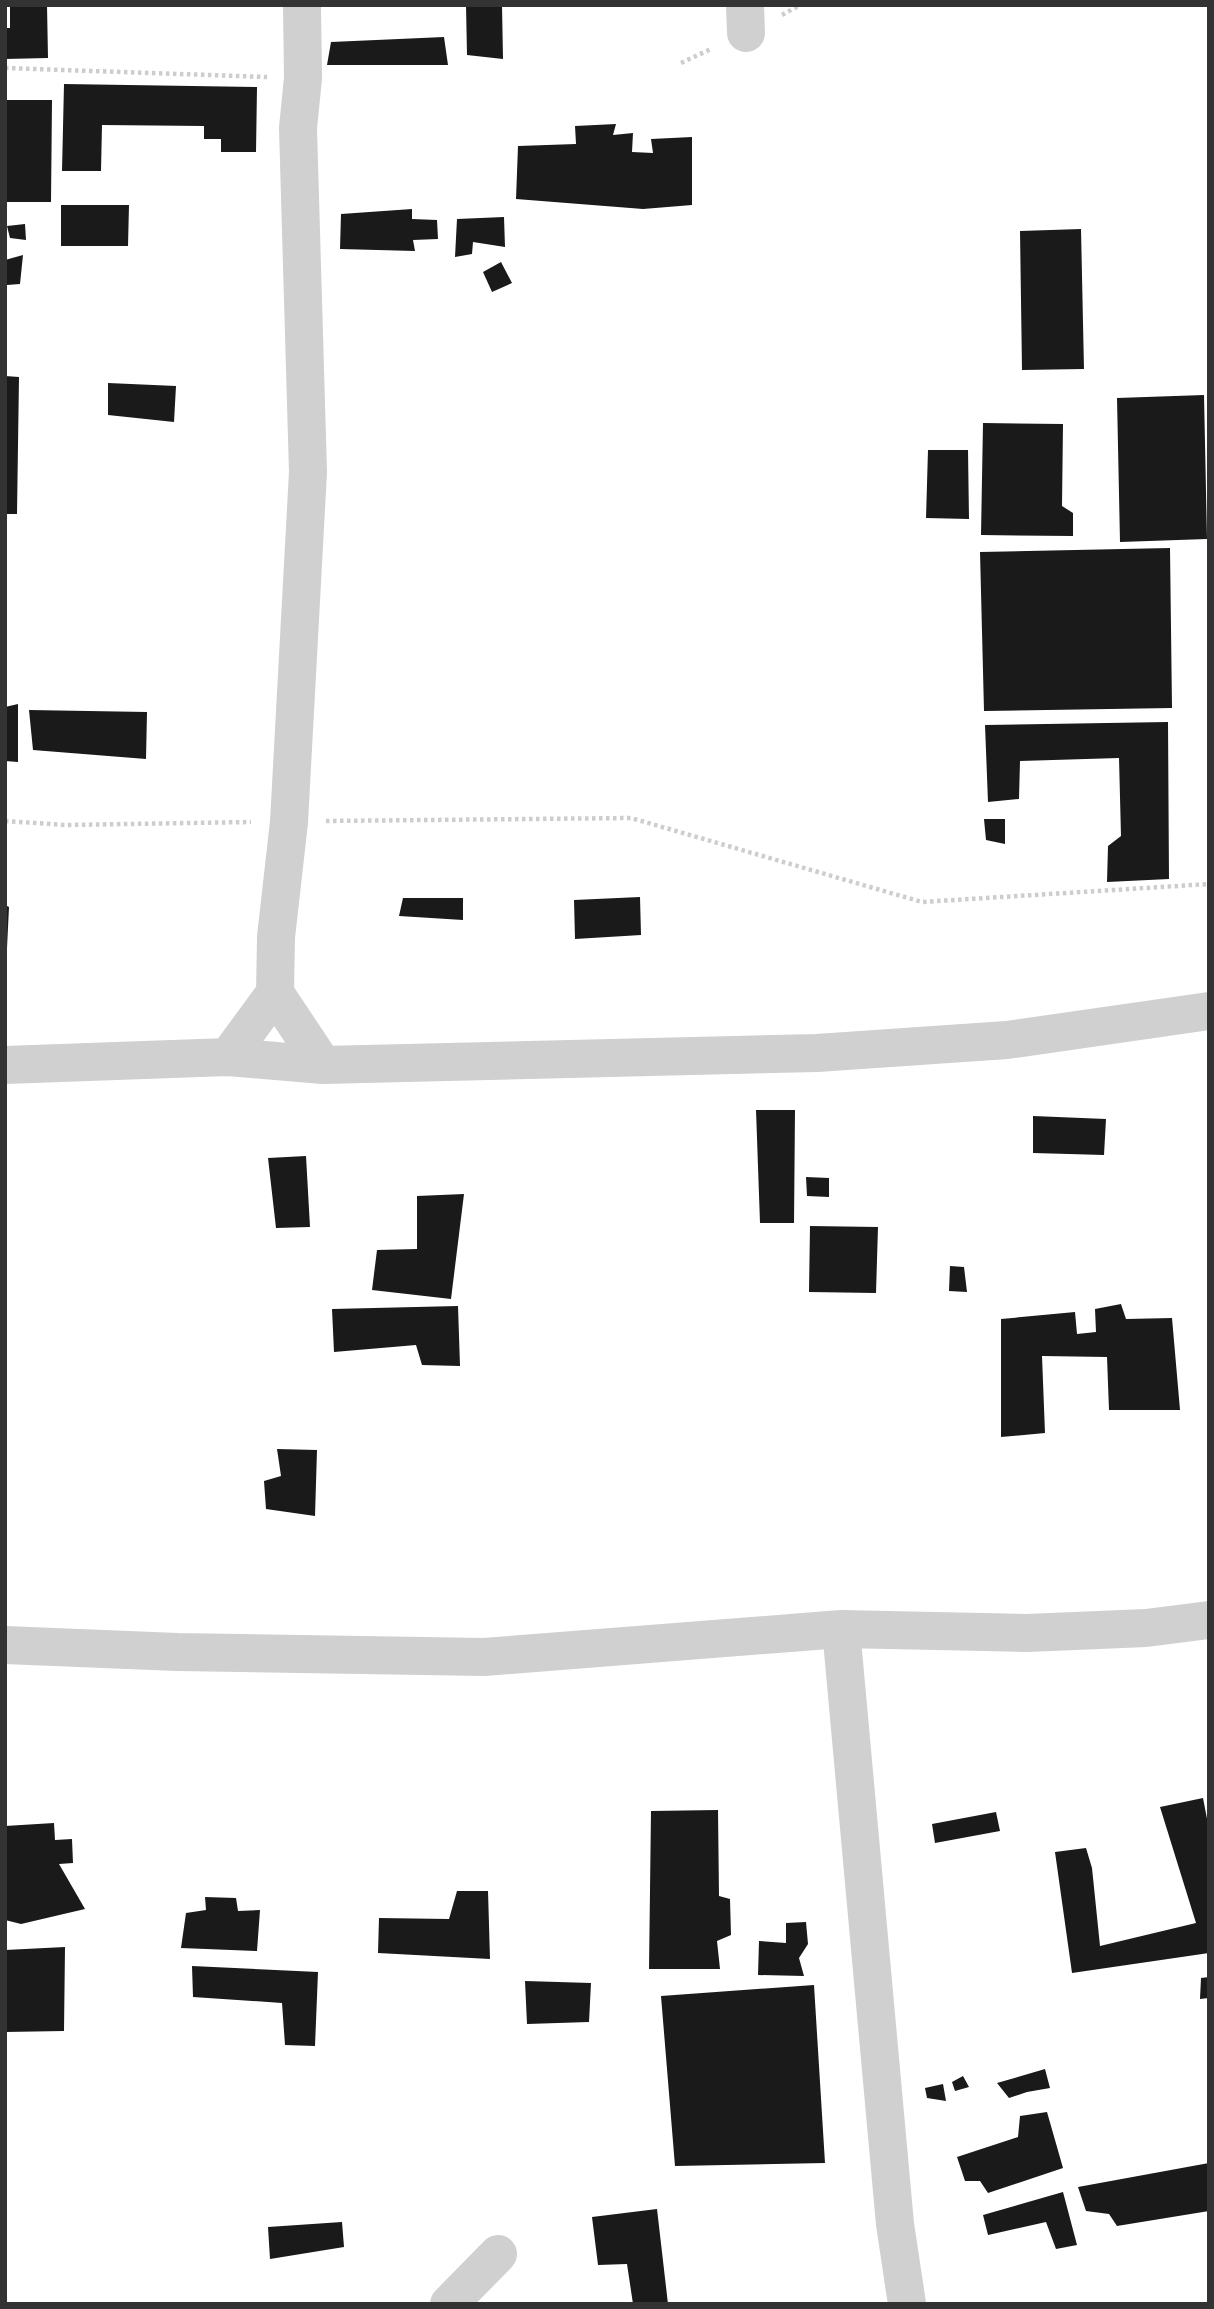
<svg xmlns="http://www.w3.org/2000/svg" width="1214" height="2309" font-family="'Exo 2',sans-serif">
  <rect width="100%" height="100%" fill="#fff"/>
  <path fill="#1a1a1a" d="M10,5h37l1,53 -43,1v-31h5z
    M466,5h36l1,54 -36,-4z
    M444,37l4,28h-121l4,-23z
    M64,84l193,3 -1,65h-35v-13h-17v-13l-102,-1 -1,46h-39z
    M5,100h47l-1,102h-46z
    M616,124l-3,11 20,-2 -1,19 21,1 -2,-14 41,-2v68l-49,4 -127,-10 2,-53 58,-2 -1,-18z
    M61,205h68l-1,41h-67z
    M412,209v10l25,1 1,19 -25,1 2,11 -75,-2 1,-35z
    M504,217l1,30 -32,-5 -1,12 -17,3 2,-38z
    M25,224l1,16 -16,-2 -3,-12z
    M1081,229l3,140 -62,1 -2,-139z
    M23,255l-3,29 -13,1 -2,-25z
    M501,262l11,21 -20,9 -9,-20z
    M5,376l14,1 -2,137h-12z
    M108,383l68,3 -2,36 -66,-7z
    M1204,395l3,144 -87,3 -3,-144z
    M983,423l80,1 -1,82 11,7v23l-92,-1z
    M928,450h40l1,69 -43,-1z
    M1170,548l2,160 -188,3 -4,-159z
    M18,704v58l-13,-1v-54z
    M29,710l118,2 -1,47 -113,-9z
    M1168,722l1,157 -62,3 1,-36 13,-10 -2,-78 -99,3 -1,38 -31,3 -3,-77z
    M984,819h21v25l-19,-4z
    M640,897l1,38 -66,4 -1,-39z
    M403,898h60v22l-64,-4z
    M5,905l4,2 -2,41h-2z
    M756,1110h39l-1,113h-34z
    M1033,1116l73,3 -2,36 -71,-2z
    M306,1156l4,71 -34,1 -8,-70z
    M806,1177l23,1v19l-22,-1z
    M464,1194l-13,105 -79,-9 5,-40 40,-1v-53z
    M810,1226l68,1 -2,66 -67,-1z
    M950,1266l14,1 3,25 -18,-1z
    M1121,1304l5,15 46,-1 8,92h-71l-2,-53 -65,-1 3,77 -44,4v-118l74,-7 2,22 19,-2 -1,-23z
    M458,1306l2,60 -38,-1 -6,-20 -82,7 -2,-43z
    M277,1449l40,1 -2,66 -49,-7 -2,-28 17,-5z
    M1203,1798l6,31v124l-137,20 -17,-121 31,-4 6,20 8,78 96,-23 -36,-116z
    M718,1810l1,86 11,3 1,36 -14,6 3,28h-71l2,-158z
    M996,1812l4,19 -65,12 -3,-19z
    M54,1823l1,17 17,-1 1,24 -14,1 26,45 -64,15 -16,-4v-94z
    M457,1891h31l2,68 -112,-6 1,-35 70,1z
    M205,1897l31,1 2,13 22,-1 -3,41 -76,-3 5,-35 20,-3z
    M806,1922l2,22 -9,14 5,18 -46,-1 1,-34 27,2v-20z
    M65,1947l-1,84 -59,1v-82z
    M192,1966l126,6 -3,74 -30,-1 -3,-42 -89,-6z
    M1209,1977v21l-9,1 1,-21z
    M525,1981l66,2 -2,39 -62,2z
    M814,1985l11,178 -150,3 -14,-170z
    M1045,2069l5,19 -23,4 -18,6 -12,-15z
    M963,2076l6,11 -14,4 -3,-9z
    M943,2084l3,17 -19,-3 -2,-10z
    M1047,2112l16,56 -75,25 -8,-12h-15l-8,-24 61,-20 2,-21z
    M1209,2163v48l-92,15 -8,-12 -23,-3 -8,-24z
    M1063,2192l14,53 -21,4 -10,-27 -58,13 -5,-20z
    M657,2209l11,95h-35l-6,-40 -29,1 -6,-48z
    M342,2222l2,25 -74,12 -2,-32z"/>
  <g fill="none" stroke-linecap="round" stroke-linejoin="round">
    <path stroke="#cdcdcd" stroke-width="4.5" stroke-dasharray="3.5 3.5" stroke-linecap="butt" d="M782,15l18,-10
      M681,63l30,-14
      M5,68l262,9
      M5,821l61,4 185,-3
      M326,821l305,-3 291,84 287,-18"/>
    <path stroke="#d0d0d0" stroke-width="38" d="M302,5l1,73 -5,50 10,344 -19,350 -13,115 -1,56 48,72
      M745,5l1,28
      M228,1057l47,-64
      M5,1065l223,-8 95,8 494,-12 190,-13 202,-29
      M841,1629l54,595 12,80
      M5,1645l172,7 307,5 357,-28 186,4 119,-5 63,-8
      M449,2304l49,-50"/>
  </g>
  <rect width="1214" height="2309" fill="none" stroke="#333333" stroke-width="14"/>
</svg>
